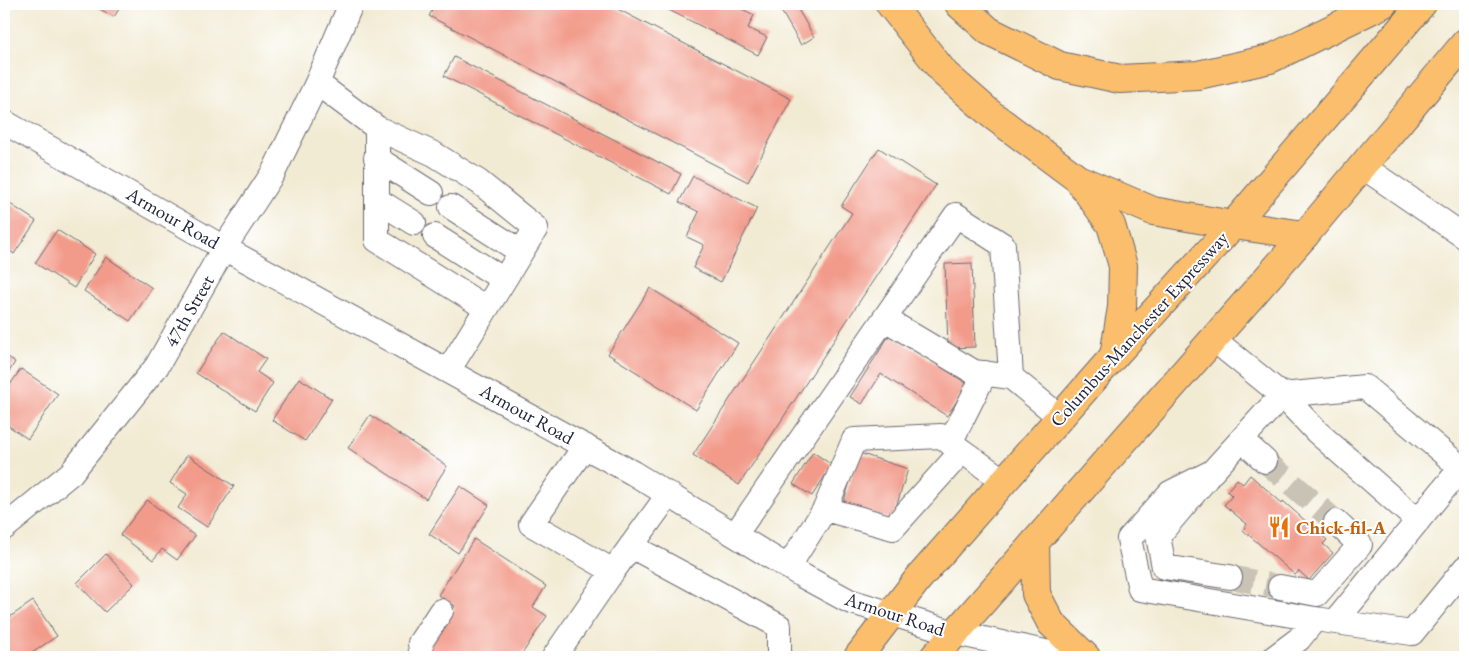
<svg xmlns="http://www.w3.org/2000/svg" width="1469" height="661" font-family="'EB Garamond',serif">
  <rect width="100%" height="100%" fill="#fff"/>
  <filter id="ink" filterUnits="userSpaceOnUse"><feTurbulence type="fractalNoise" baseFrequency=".02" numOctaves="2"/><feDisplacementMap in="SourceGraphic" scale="10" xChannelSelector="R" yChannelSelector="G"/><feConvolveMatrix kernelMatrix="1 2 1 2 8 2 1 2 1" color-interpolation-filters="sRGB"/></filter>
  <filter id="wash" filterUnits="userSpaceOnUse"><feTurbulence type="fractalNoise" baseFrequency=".0096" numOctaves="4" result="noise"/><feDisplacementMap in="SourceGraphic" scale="20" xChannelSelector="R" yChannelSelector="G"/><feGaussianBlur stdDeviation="1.12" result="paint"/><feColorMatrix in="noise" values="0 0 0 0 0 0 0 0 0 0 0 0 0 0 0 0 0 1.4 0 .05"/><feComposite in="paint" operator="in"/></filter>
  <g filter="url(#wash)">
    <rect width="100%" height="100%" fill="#f2ebd4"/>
    <g id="blocks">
      <path fill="#f29b8b" d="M91,4h31l-8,13z
        M436,4h172l183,95 -43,83 -319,-166z
        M657,4h75l22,11 -6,13 19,9 -9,18z
        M777,4h18l19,33 -13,8z
        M454,57l227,117 -10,20 -227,-118z
        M879,148l57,37 -197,300 -46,-30 159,-242 -11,-7z
        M693,176l64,32 -36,74 -28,-14 11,-23 -17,-8 12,-25 -20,-10z
        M4,200l32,21 -22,33 -10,-7z
        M57,230l38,24 -21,34 -39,-25z
        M106,257l46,31 -22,33 -46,-30z
        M972,263l3,84 -27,1 -3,-84z
        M650,288l88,55 -42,67 -88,-56z
        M224,331l42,28 -9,13 16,11 -18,28 -59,-38z
        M890,334l78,50 -21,32 -66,-42 -19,30 -12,-7z
        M4,354l11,8 -11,18z
        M21,369l37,25 -30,45 -24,-16v-30z
        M299,378l33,21 -27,42 -33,-21z
        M370,415l77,51 -21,33 -78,-51z
        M813,452l19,13 -20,31 -19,-12z
        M859,453l49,16 -16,51 -49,-16z
        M187,455l47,31 -27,41 -29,-19 9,-14 -17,-11z
        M1250,475l32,28 1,-2 44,39 -4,4 10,9 -24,27 -10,-9 -4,4 -52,-45 4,-6 -23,-19 8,-9 -5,-5 10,-12 6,5z
        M460,486l29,19 -31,48 -29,-19z
        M147,500l48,36 -18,24 -15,-11 -9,11 -33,-25z
        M474,539l72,47 -13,21 14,9 -27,41h-78l-14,-9 27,-42 -17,-11z
        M106,554l28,30 -29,28 -28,-29z
        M33,601l24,35 -31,21h-22v-36z"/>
    </g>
  </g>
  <g filter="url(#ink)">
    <use href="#blocks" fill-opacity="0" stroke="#6b6871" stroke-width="1"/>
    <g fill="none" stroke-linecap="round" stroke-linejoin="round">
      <path stroke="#c8c3b5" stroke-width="24" stroke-dasharray="24 12" stroke-linecap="butt" d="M1265,461l71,61
        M1230,577l50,10"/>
      <g stroke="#6b6871" stroke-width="26">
        <path id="minor" d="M317,83l60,45 57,26 45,28 57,46 -88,143
          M4,122l220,126 409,225 168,102 48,26 106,32 114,24
          M377,128v112l109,68
          M376,158l55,35
          M1362,166l103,71
          M377,200l37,23
          M451,207l70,45
          M435,236l69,44
          M885,319l89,53 37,5
          M1213,339l69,56 83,-8 100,84
          M1242,440l23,21
          M950,443l35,-70
          M585,446l-54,78 82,47 56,-77
          M962,451l-69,77 -68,-19 29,-69 87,-4 63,45
          M1206,479l-48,57 6,31 66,10
          M1418,521l-101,-89 -35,-37 -70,77 -42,21 -41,46 11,50 175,30 97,14 53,-65
          M4,528l67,-55 86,-107 67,-118 49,-75 44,-90 34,-79
          M735,535l221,-320 47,30 8,132 49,40
          M631,546l148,80v31
          M788,567l37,-58
          M1280,587l37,7 43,-49 -24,-23
          M1335,622l126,-154
          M422,657l-2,-14 21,-32
          M554,657l59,-86
          M1275,657l24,-18 16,-20"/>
      </g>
      <g stroke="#6b6871" stroke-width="30">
        <path id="major" d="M1035,542l1,52 15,29 35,34
          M858,657l60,-78 196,-223 119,-131
          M934,657l371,-422"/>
      </g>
      <g stroke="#6b6871" stroke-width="30">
        <path id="highway" d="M890,4l55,70 47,41 86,64 75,32 80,14 72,10 160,-192
          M959,4l30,27 71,35 60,13 78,-4 72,-16 113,-55
          M1078,179l33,46 12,41 -1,41 -8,49
          M1233,225l189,-221"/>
      </g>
      <use href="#minor" stroke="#fff" stroke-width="24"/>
      <use href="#major" stroke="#fabe6d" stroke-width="28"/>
      <use href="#highway" stroke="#fabe6d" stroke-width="28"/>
    </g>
  </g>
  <defs>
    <g id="restaurant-bare" transform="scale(1.725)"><path d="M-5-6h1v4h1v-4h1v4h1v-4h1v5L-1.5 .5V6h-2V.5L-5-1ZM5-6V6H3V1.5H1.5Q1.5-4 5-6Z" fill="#e8710a" stroke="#fff" stroke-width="2.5" paint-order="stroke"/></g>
  </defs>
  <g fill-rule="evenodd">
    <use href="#restaurant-bare" x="1279" y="527"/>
  </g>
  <g text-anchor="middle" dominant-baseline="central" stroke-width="4" stroke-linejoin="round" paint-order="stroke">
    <g font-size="19" fill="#22223b" stroke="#fff">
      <text transform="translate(173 218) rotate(30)">Armour Road</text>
      <text transform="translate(189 311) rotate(-60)">47th Street</text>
      <text transform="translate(1139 329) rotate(-48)">Columbus-Manchester Expressway</text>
      <text transform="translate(527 414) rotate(29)">Armour Road</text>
      <text transform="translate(895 614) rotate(18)">Armour Road</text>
    </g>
    <g font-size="19" font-weight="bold" fill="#c56008" stroke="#fff" text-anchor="start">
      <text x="1296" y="527">Chick-fil-A</text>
    </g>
  </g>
  <rect width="1469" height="661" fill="none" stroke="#fff" stroke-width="20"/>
</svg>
